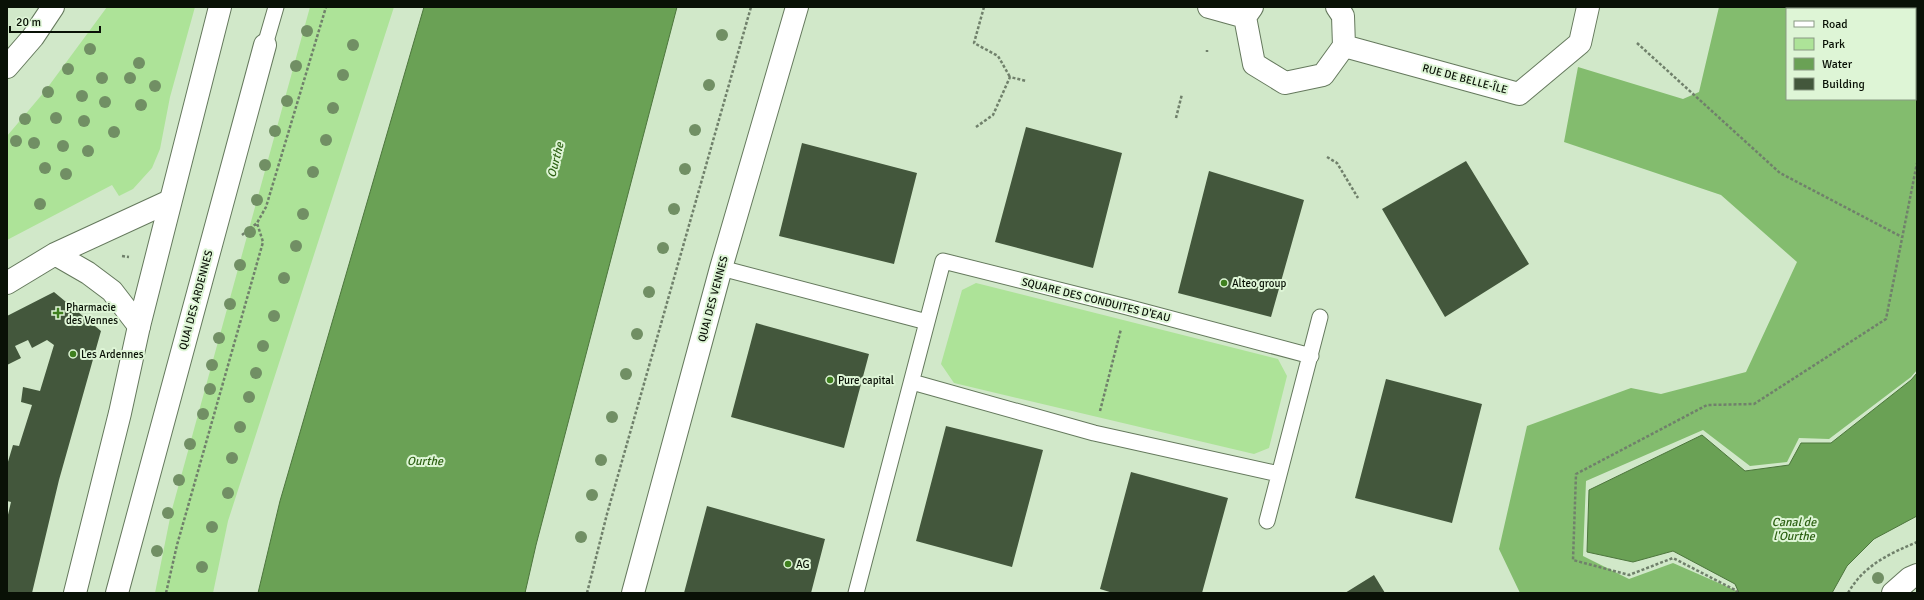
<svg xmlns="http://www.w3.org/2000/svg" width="1924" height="600" font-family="Signika,sans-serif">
  <rect width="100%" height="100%" fill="#d1e8c9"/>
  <path fill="#ade398" d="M107,7h88l-25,90 -10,52 -8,19 -19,21 -14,7 -7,-11 -105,55v-104l38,-45z
    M310,7h84l-166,514 -15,72h-58l16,-80z
    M976,283l302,76 9,17 -18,72 -15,6 -300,-71 -13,-19 21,-74z"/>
  <path fill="#83bc6e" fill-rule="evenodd" d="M1719,7h198v363l-6,7 -82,62 -30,-1 -12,24 -37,4 -47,-36 -117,51 -3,75 46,23 44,-16 64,28 -1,2h-216l-21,-44 28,-123 104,-38 30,6 85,-22 51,-110 -76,-67 -157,-53 14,-75 105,32 16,-7zM1787,9h128v90h-128z"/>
  <path fill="#6aa155" stroke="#4d763d" d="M424,7h253l-141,538 -11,48h-267l22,-92z
    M1917,373v143l-43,23 -27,27 -15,27h-93l-4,-9 -62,-33 -40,11 -46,-10 2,-62 113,-55 43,36 44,-6 12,-22h30l80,-63z"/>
  <path fill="#43573c" d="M1026,127l96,26 -29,115 -98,-26z
    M802,143l115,30 -23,91 -115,-28z
    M1466,161l63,103 -84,53 -63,-108z
    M1209,171l95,29 -33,117 -93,-24z
    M54,292l47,39 -42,149 -27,113h-25v-74l4,-17 -4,-1v-36l6,-20 6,1 13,-41 -11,-3 2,-15 17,4 14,-46 -7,-5 -15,8 -4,-8 -13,6 6,12 -14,7v-49z
    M756,323l113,31 -25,94 -113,-31z
    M1386,379l96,25 -30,119 -97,-25z
    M946,426l97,24 -31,117 -96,-26z
    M1131,472l97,26 -26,95h-89l-13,-4z
    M707,506l118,33 -14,54h-127z
    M1374,575l11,18h-40z"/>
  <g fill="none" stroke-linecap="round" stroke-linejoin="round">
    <g stroke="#65795d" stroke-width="17">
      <path id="lane" d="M265,45l11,-38
        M721,268l206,54
        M912,382l182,51 185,41
        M1267,521l53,-204
        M856,593l87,-332 184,46 184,49"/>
    </g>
    <g stroke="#65795d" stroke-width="24">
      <path id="street" d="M1209,7l36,10
        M1252,7l-7,10 9,47 31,19 38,-8 21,-29 -1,-30 -6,-9
        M1344,46l175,48 61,-51 8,-36
        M7,67l26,-30 20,-30
        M55,254l33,19 24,18 27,35
        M7,283l48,-29 115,-53
        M117,593l148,-548
        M633,593l88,-325 76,-261
        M1893,593l17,-15 7,-3"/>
    </g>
    <g stroke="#65795d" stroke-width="24">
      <path id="secondary" d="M75,593l45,-180 19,-87 81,-319"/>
    </g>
    <path stroke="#70806b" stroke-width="2.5" stroke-dasharray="3 2" stroke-linecap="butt" d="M984,7l-10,36 24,13 12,21
      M1894,7l1,2
      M1637,43l143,130 122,64
      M1207,52v-2
      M1915,68l2,5
      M1176,118l6,-24
      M976,127l17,-12 17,-38 16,4
      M1327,157l10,6 21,35
      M242,235l15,-12 9,-16 60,-200
      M122,256l7,1
      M1100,411l21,-82
      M166,593l11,-48 86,-303 -6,-19
      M587,593l20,-79 144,-507
      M1736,593l1,-2 -64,-33 -44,17 -56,-15 3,-86 131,-69 47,-1 132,-85 31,-156
      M1848,593c16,-28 41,-39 69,-51"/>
    <use href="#lane" stroke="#fff" stroke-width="15"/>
    <use href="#street" stroke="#fff" stroke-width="22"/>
    <use href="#secondary" stroke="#fff" stroke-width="22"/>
  </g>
  <g fill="#718f64">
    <circle cx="307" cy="31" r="6"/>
    <circle cx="722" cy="35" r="6"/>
    <circle cx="353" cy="45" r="6"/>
    <circle cx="90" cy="49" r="6"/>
    <circle cx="139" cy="63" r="6"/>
    <circle cx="296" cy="66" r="6"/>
    <circle cx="68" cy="69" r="6"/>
    <circle cx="343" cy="75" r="6"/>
    <circle cx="102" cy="78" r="6"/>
    <circle cx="130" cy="78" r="6"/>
    <circle cx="709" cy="85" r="6"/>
    <circle cx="155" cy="86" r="6"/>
    <circle cx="48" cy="92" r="6"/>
    <circle cx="82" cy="96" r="6"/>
    <circle cx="287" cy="101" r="6"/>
    <circle cx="105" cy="102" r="6"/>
    <circle cx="141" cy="105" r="6"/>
    <circle cx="333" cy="108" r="6"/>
    <circle cx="56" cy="118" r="6"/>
    <circle cx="25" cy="119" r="6"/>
    <circle cx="84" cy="121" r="6"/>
    <circle cx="695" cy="130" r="6"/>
    <circle cx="275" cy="131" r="6"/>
    <circle cx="114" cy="132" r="6"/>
    <circle cx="326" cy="140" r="6"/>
    <circle cx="16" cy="141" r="6"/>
    <circle cx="34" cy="143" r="6"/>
    <circle cx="63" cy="146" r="6"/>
    <circle cx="88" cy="151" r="6"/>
    <circle cx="265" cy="165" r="6"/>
    <circle cx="45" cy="168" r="6"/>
    <circle cx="685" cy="169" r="6"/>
    <circle cx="313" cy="172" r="6"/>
    <circle cx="66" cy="174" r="6"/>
    <circle cx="257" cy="200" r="6"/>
    <circle cx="40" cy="204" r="6"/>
    <circle cx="674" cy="209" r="6"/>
    <circle cx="303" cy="214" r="6"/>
    <circle cx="250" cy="232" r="6"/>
    <circle cx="296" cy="246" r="6"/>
    <circle cx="663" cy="248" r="6"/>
    <circle cx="240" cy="265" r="6"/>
    <circle cx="284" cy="278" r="6"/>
    <circle cx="649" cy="292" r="6"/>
    <circle cx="230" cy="304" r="6"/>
    <circle cx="274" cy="316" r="6"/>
    <circle cx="637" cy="334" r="6"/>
    <circle cx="219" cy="338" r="6"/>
    <circle cx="263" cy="346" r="6"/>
    <circle cx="212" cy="365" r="6"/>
    <circle cx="256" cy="373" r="6"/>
    <circle cx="626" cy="374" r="6"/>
    <circle cx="210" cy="389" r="6"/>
    <circle cx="249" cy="397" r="6"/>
    <circle cx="203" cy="414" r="6"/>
    <circle cx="612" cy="417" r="6"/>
    <circle cx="240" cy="427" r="6"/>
    <circle cx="190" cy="444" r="6"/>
    <circle cx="232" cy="458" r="6"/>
    <circle cx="601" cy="460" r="6"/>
    <circle cx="179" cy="480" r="6"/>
    <circle cx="228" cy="493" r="6"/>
    <circle cx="592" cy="495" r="6"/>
    <circle cx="168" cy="513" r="6"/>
    <circle cx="212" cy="527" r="6"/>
    <circle cx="581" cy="537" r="6"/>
    <circle cx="157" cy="551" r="6"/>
    <circle cx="202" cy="567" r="6"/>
    <circle cx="1878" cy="578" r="6"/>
  </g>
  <g fill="#3f7f1f" stroke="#def5d6" stroke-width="1.5">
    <circle cx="1224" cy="283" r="4"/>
    <path d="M56 307h4v4h4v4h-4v4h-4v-4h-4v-4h4z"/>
    <circle cx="73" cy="354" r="4"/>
    <circle cx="830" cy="380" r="4"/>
    <circle cx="788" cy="564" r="4"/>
  </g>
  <g text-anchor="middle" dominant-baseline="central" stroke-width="4" stroke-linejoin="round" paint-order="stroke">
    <g font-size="11" fill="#091106" stroke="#def5d6">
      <text transform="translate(1465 79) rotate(15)">RUE DE BELLE-ÎLE</text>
      <text transform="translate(713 299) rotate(-75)">QUAI DES VENNES</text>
      <text transform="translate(196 300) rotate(-75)">QUAI DES ARDENNES</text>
      <text transform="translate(1096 300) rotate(14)">SQUARE DES CONDUITES D'EAU</text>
    </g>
    <g font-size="11" fill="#091106" stroke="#def5d6" text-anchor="start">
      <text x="1232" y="283">Alteo group</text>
      <text x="66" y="307">Pharmacie<tspan x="66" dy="13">des Vennes</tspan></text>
      <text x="81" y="354">Les Ardennes</text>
      <text x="838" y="380">Pure capital</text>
      <text x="796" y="564">AG</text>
    </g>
    <g font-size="12" font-style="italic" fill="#2d6113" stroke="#def5d6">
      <text transform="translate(556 160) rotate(-76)">Ourthe</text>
      <text x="425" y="461">Ourthe</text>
      <text x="1794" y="522">Canal de<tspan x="1794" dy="14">l'Ourthe</tspan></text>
    </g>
  </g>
  <rect width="1924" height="600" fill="none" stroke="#091106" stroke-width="16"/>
  <rect x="1786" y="8" width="130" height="92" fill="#def5d6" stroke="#899a83"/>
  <rect x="1794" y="21" width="20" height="6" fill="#ffffff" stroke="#899a83"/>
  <text x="1822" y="28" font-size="12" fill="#091106">Road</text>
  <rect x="1794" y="38" width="20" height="12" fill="#ade398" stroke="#899a83"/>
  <text x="1822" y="48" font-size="12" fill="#091106">Park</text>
  <rect x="1794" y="58" width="20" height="12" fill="#6aa155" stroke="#899a83"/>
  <text x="1822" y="68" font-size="12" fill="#091106">Water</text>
  <rect x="1794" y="78" width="20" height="12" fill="#43573c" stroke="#899a83"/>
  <text x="1822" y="88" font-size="12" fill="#091106">Building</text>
  <path d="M10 26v6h90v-6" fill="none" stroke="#091106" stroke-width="2"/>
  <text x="16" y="26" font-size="12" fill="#091106" stroke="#def5d6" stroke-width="3" paint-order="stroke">20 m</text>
</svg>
